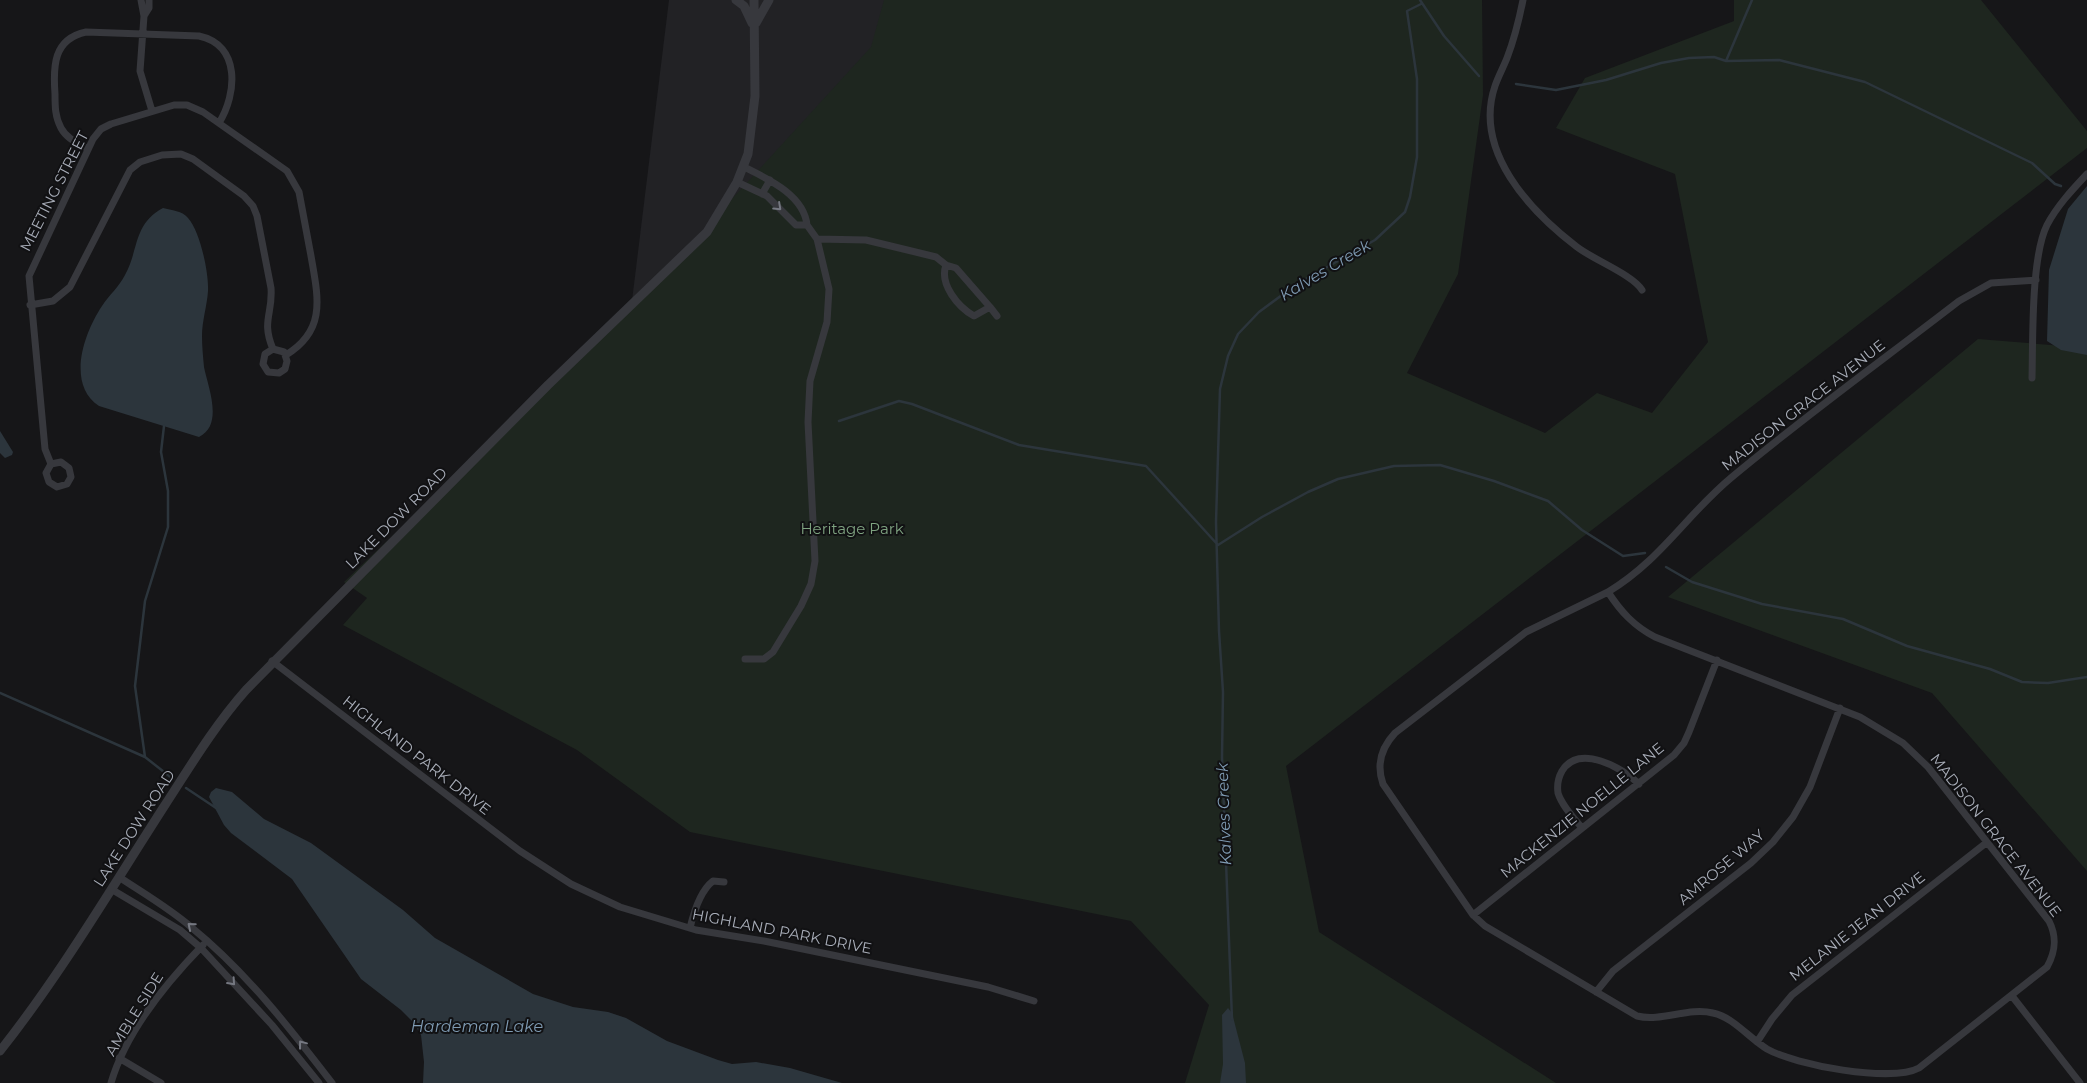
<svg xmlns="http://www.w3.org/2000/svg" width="2087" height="1083" font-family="Montserrat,sans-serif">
  <rect width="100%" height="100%" fill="#161618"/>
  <path fill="#222225" d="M669,0h286l-324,309z"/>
  <path fill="#1e261f" d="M884,0h598l1,95 -25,179 -51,99 138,60 52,-40 55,20 56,-71 -33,-168 -119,-46 29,-50 149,-57v-21h247l106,131v17l-801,618 33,166 237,151h-371l24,-78 -78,-84 -441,-89 -113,-82 -234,-125 24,-27 -23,-16 293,-279 234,-256z
    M1978,339l109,9v523l-155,-178 -264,-96z"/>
  <path fill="#2c353c" d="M2087,186v169l-26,-5 -14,-9 2,-71 19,-61z
    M163,208c8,2 20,3 25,10 12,13 21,55 20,73 -1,15 -6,30 -6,45 0,10 1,21 2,31 4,20 20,58 -5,70l-100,-31c-33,-22 -15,-73 3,-100 7,-11 17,-19 23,-31 14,-25 8,-51 38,-67z
    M0,431l13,21 -1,3 -7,3 -5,-5z
    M216,788l16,4 32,27 47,24 92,67 32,28 98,56 40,13 35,5 18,6 41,23 51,19 14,4 24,-2 34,6 52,15h-419l1,-21 -3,-27 -8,-13 -12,-12 -40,-31 -69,-100 -61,-46 -7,-8 -15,-28 2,-5z
    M1228,1008l4,5 13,50 1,20h-26l3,-19 -1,-49z"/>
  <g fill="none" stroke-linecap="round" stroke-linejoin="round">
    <path stroke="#2c353c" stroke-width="2.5" d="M1420,0l24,36 35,40
      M1726,61l26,-61
      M1516,84l40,6 50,-10 55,-17 28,-5 25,-1 12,4 53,-1 86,22 167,81 23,21 6,2
      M839,421l60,-20 13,3 107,41 127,21 71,78
      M1218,545l44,-28 46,-25 30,-13 56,-13 46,-1 54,16 54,20 34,29 41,26 22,-3
      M1666,567l26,15 70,22 81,15 64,27 83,23 32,13 26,1 39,-6
      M0,693l145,64 28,22
      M145,757l-10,-71 10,-85 23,-74v-36l-7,-39 3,-26
      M186,788l30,20
      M1232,1019l-10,-262 1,-65 -4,-61 -3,-109 4,-133 8,-33 10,-22 21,-22 38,-28 78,-44 30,-28 5,-15 7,-40v-78l-10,-68 14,-7"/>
    <path stroke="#37383d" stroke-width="7" d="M141,0l3,16 5,-8v-8
      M1523,0c-4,20 -9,40 -16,58 -4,10 -9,19 -12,28 -22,65 35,125 82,161 17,13 56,28 65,43
      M144,16l-4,55 12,40
      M88,149c-10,-6 -21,-10 -27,-21 -6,-11 -6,-22 -6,-34 -2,-27 -2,-55 31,-62l113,4c42,9 38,58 20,87
      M737,182l30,14 29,29h11c-3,-30 -39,-46 -63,-58
      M762,194l8,-14
      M817,239l49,1 70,17 10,8 10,3 34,39 -16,9c-16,-9 -35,-32 -28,-51
      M30,305l23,-4 17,-14 60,-117 10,-8 22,-7 19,-1 12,5 51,37 9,10 4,10 14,72c2,26 -10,33 2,61l11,3 3,9 -2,8 -6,4 -11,-1 -5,-8 2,-10 8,-5
      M990,307l7,9
      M2032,378c1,-38 -1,-121 15,-153 10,-19 25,-35 40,-51
      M51,464l-5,9 3,9 8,5 10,-3 4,-7 -2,-9 -8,-6 -10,2 -6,-15 -16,-173 64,-137 8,-10 10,-5 63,-19h13l16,7 84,59 12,21c4,21 8,43 12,64 7,41 16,74 -25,99
      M1608,592c13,20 26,34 47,45l205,80 43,26 25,24 121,154c8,16 7,30 -2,46l-128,101c-28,15 -124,-3 -152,-19 -18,-11 -34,-32 -54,-36 -25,-6 -51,9 -76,3l-152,-90 -12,-11 -90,-131c-7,-20 -2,-36 12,-51l131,-101z
      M1608,592c53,-32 78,-77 124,-115 73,-61 152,-118 227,-176l32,-18 45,-3
      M745,659h19l9,-7 28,-46 10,-22 4,-23 -7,-139 2,-41 17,-59 2,-33 -12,-50 -10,-14
      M272,661l248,190 51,33 49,23 76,23 68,11 224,46 46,14
      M1582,828c-8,-10 -20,-22 -24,-35 -1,-7 0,-15 4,-22 17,-28 61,-3 77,13
      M119,877c24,16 50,31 72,50 55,45 98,100 141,156
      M111,889l69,41 21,18 71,77 47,58
      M1473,915l201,-160 10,-12 5,-11 28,-72
      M690,928c4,-17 10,-37 23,-47l11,1
      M1596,992l17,-21 138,-108 22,-21 20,-25 17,-30 30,-79
      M2012,996l68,87
      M1757,1042l15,-23 20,-24 194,-152
      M119,1058l42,25
      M111,1083c15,-52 55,-100 92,-138"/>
    <path stroke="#37383d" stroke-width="9" d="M736,0l8,6 8,17
      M756,23l13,-23
      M0,1051c61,-77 112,-164 165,-246 26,-40 50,-80 81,-115l302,-305 159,-153 30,-50 11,-28 7,-58 -1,-96"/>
  </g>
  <defs><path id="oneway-chevron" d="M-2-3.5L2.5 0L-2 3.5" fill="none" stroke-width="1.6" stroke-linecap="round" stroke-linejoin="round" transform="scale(1.25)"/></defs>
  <g stroke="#757881">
    <use href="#oneway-chevron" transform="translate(778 207) rotate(43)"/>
    <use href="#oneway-chevron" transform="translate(191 926) rotate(-140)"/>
    <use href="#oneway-chevron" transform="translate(232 982) rotate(48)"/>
    <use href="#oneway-chevron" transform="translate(302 1044) rotate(-127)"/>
  </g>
  <g text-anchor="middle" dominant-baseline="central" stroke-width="4" stroke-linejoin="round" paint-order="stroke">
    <g font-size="15" fill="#a8adb8" stroke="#111113">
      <text transform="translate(54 191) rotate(-63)">MEETING STREET</text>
      <text transform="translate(1803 405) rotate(-38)">MADISON GRACE AVENUE</text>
      <text transform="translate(396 518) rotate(-45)">LAKE DOW ROAD</text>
      <text transform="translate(417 755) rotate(38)">HIGHLAND PARK DRIVE</text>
      <text transform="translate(1582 810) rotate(-39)">MACKENZIE NOELLE LANE</text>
      <text transform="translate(134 828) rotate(-57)">LAKE DOW ROAD</text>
      <text transform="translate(1996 835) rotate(52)">MADISON GRACE AVENUE</text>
      <text transform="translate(1721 867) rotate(-40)">AMROSE WAY</text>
      <text transform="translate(1857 926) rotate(-38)">MELANIE JEAN DRIVE</text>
      <text transform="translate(782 931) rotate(11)">HIGHLAND PARK DRIVE</text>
      <text transform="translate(134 1014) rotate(-58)">AMBLE SIDE</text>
    </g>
    <g font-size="15" fill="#7fa381" stroke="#111113">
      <text x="852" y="528">Heritage Park</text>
    </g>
    <g font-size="16" font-style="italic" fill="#7f9bb3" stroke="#111113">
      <text transform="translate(1325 270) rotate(-31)">Kalves Creek</text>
      <text transform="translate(1224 814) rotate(-92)">Kalves Creek</text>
      <text x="477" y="1026">Hardeman Lake</text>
    </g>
  </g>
</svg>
